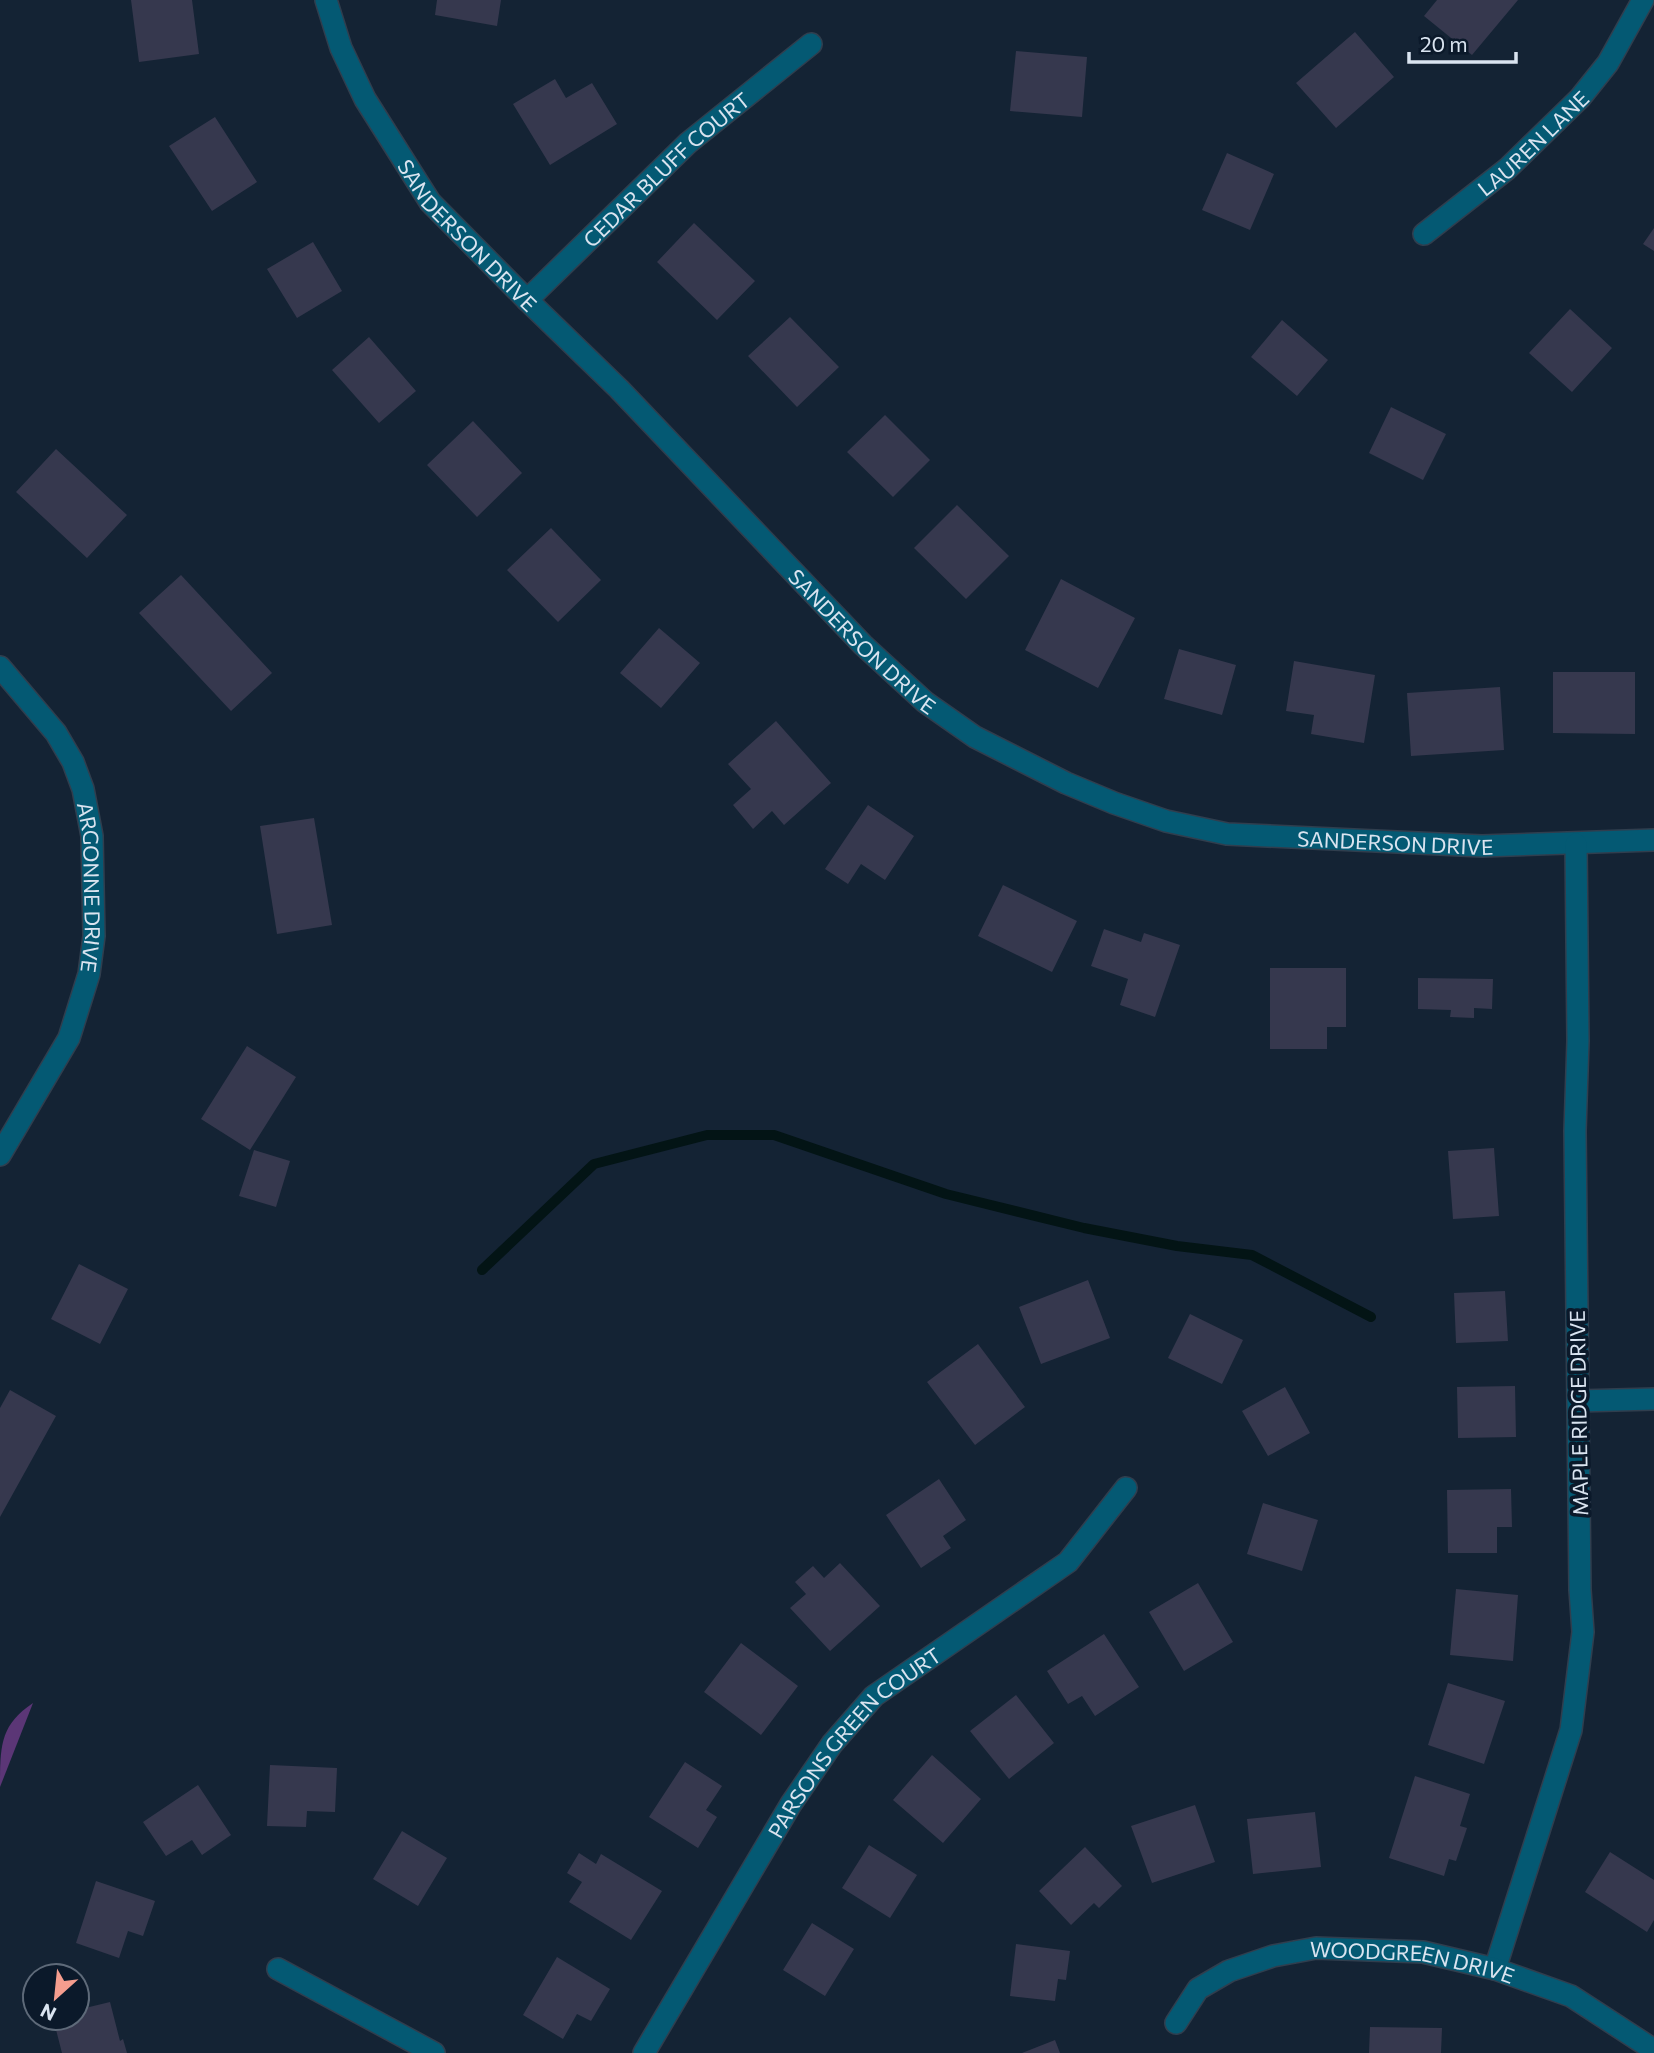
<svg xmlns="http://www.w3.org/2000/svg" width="1654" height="2053" font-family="Commissioner,sans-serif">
  <rect width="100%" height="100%" fill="#142334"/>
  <path fill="#5b3676" d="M33,1703l-33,84c0,-41 0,-62 33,-84z"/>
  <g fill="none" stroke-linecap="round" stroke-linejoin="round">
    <path stroke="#031415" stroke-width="10" d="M482,1270l112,-106 113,-29h67l172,59 138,34 93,18 75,9 119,62"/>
  </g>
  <path fill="#36384e" d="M131,0h61l7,54 -60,8z
    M437,0h64l-4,26 -62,-11z
    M1437,0h81l-46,55 -48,-39z
    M1355,32l39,45 -58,51 -40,-45z
    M1016,51l71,6 -5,60 -72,-6z
    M555,79l11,19 26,-15 25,41 -67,41 -37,-61z
    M215,117l42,65 -45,29 -43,-65z
    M1227,153l47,21 -24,56 -48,-20z
    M694,223l61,58 -38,39 -60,-58z
    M1654,228v23l-11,-7z
    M313,242l29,49 -45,27 -30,-49z
    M1570,309l42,39 -40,44 -43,-39z
    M790,317l49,50 -42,40 -49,-51z
    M1282,320l46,40 -31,36 -46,-39z
    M369,337l47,54 -37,32 -47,-53z
    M1391,407l55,27 -23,46 -54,-27z
    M885,415l45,45 -37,37 -46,-45z
    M473,421l49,52 -45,44 -50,-52z
    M56,449l71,66 -40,43 -71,-66z
    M957,505l52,51 -43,43 -52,-51z
    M551,528l50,52 -43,42 -51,-52z
    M181,575l91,98 -41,38 -92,-98z
    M1061,579l74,39 -37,70 -73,-38z
    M659,628l41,35 -39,45 -41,-35z
    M1179,649l57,16 -14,50 -58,-16z
    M1294,661l81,14 -11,68 -53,-9 3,-19 -28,-4z
    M1553,672h82v62l-82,-1z
    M1500,687l4,63 -93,6 -4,-63z
    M776,721l55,62 -47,42 -12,-14 -19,18 -20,-24 18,-16 -23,-25z
    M868,805l46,31 -29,44 -24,-16 -13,20 -23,-15z
    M314,818l18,107 -55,9 -17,-108z
    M1003,885l74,36 -25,51 -74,-36z
    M1104,929l37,13 3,-9 36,12 -25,72 -35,-12 8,-26 -37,-13z
    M1270,968h76v59h-19v22h-57z
    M1418,978l75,1 -1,30 -18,-1v10l-24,-1 1,-7 -33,-1z
    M247,1046l49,31 -46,73 -49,-31z
    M1494,1148l5,68 -46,3 -5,-68z
    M254,1150l36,11 -14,46 -37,-11z
    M79,1264l49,25 -28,55 -49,-25z
    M1088,1280l22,58 -69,26 -22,-57z
    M1505,1291l3,50 -52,2 -2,-50z
    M1190,1314l53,26 -21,44 -54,-26z
    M978,1344l47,63 -50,38 -48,-63z
    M1515,1386l1,51 -58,1 -1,-51z
    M1285,1387l25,46 -42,23 -26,-45z
    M10,1390l46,26 -56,101v-109z
    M939,1479l27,41 -23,16 8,12 -30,20 -35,-53z
    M1511,1489l1,38h-15v26h-49l-1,-63z
    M1263,1503l55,17 -16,51 -55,-17z
    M840,1563l40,43 -50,45 -40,-43 16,-14 -11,-12 18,-16 11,12z
    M1198,1583l35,59 -49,29 -35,-59z
    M1456,1589l62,6 -5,66 -63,-6z
    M1104,1634l35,53 -44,29 -13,-20 -14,8 -21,-33z
    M741,1643l57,43 -37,49 -57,-43z
    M1448,1683l57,18 -21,63 -56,-19z
    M1016,1695l38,48 -45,36 -39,-48z
    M932,1755l49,44 -38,44 -50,-43z
    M685,1762l37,24 -16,24 11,7 -19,31 -49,-31z
    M270,1765l67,3 -2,44 -28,-1 -1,16 -39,-1z
    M1415,1776l55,18 -10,32 7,2 -11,33 -7,-2 -5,17 -55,-18z
    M198,1785l33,50 -29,20 -10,-15 -26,16 -23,-34z
    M1195,1805l20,57 -63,21 -21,-57z
    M1315,1812l6,55 -68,7 -6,-55z
    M402,1831l45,27 -29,48 -45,-27z
    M869,1845l48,30 -27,43 -48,-30z
    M1085,1847l37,39 -23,22 -5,-5 -23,22 -32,-34z
    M1610,1852l44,28v40l-7,12 -62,-40z
    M579,1853l17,11 5,-10 61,37 -31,49 -62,-38 13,-20 -15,-9z
    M96,1881l59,20 -12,35 -15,-5 -9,27 -43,-15z
    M812,1923l42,26 -29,47 -42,-26z
    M1016,1944l54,7 -4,29 -8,-1 -3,22 -45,-5z
    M557,1957l53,32 -19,32 -14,-7 -14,25 -40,-24z
    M110,2002l10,39 3,-2 4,14h-65l-9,-35h24v-8z
    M1370,2027l72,1 -1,25h-72z
    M1055,2040l5,13h-38z"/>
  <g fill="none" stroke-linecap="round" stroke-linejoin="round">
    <g stroke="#303e4e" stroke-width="24">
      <g id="minor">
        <path id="s1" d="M326,0l15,48 24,51 65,103 97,98 92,89 244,256 62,57 50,35 91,46 48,20 52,18 61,13 255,12 172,-6"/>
        <path id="s2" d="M1424,234l83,-65 73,-71 28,-35 35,-63"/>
        <path id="s3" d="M527,300l161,-157 123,-99"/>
        <path id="s4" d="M0,667l56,66 17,29 10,27 9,47 2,100 -5,38 -20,64 -69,117"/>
        <path d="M1578,1401l76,-2"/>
        <path d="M278,1969l156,84"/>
        <path d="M1495,1969l76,-239 12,-98 -3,-42 -5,-459 3,-90 -2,-197"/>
        <path id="s5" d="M1176,2023l22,-34 31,-18 44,-15 43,-8 107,4 72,17 76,27 83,54"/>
        <path id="s6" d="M644,2053l147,-249 41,-60 42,-48 194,-134 58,-74"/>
      </g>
    </g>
    <use href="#minor" stroke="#045973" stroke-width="21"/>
  </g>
  <g text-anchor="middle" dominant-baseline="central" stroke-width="7" stroke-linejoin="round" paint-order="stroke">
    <g font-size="21" fill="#dae4f0" stroke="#0b192a">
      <text stroke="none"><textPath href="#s2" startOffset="142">LAUREN LANE</textPath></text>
      <text stroke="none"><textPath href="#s3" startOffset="191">CEDAR BLUFF COURT</textPath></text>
      <text stroke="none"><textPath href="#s1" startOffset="278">SANDERSON DRIVE</textPath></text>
      <text stroke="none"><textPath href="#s1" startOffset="845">SANDERSON DRIVE</textPath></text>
      <text stroke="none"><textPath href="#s1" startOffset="1433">SANDERSON DRIVE</textPath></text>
      <text stroke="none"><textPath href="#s4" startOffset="248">ARGONNE DRIVE</textPath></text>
      <text transform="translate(1578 1413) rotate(-91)">MAPLE RIDGE DRIVE</text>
      <text stroke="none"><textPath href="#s6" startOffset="378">PARSONS GREEN COURT</textPath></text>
      <text stroke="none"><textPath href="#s5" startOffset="264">WOODGREEN DRIVE</textPath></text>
    </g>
  </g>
  <g transform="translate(56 1997) rotate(207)"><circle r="33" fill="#0b192a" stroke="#5e6a79" stroke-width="2"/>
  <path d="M0-5L12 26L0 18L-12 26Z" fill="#f59d8e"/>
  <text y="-10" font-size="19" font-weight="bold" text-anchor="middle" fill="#dae4f0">N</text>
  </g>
  <path d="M1409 52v10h107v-10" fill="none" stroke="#dae4f0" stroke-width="3.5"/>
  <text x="1420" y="52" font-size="21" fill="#dae4f0" stroke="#0b192a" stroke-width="5" paint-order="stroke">20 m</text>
</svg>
